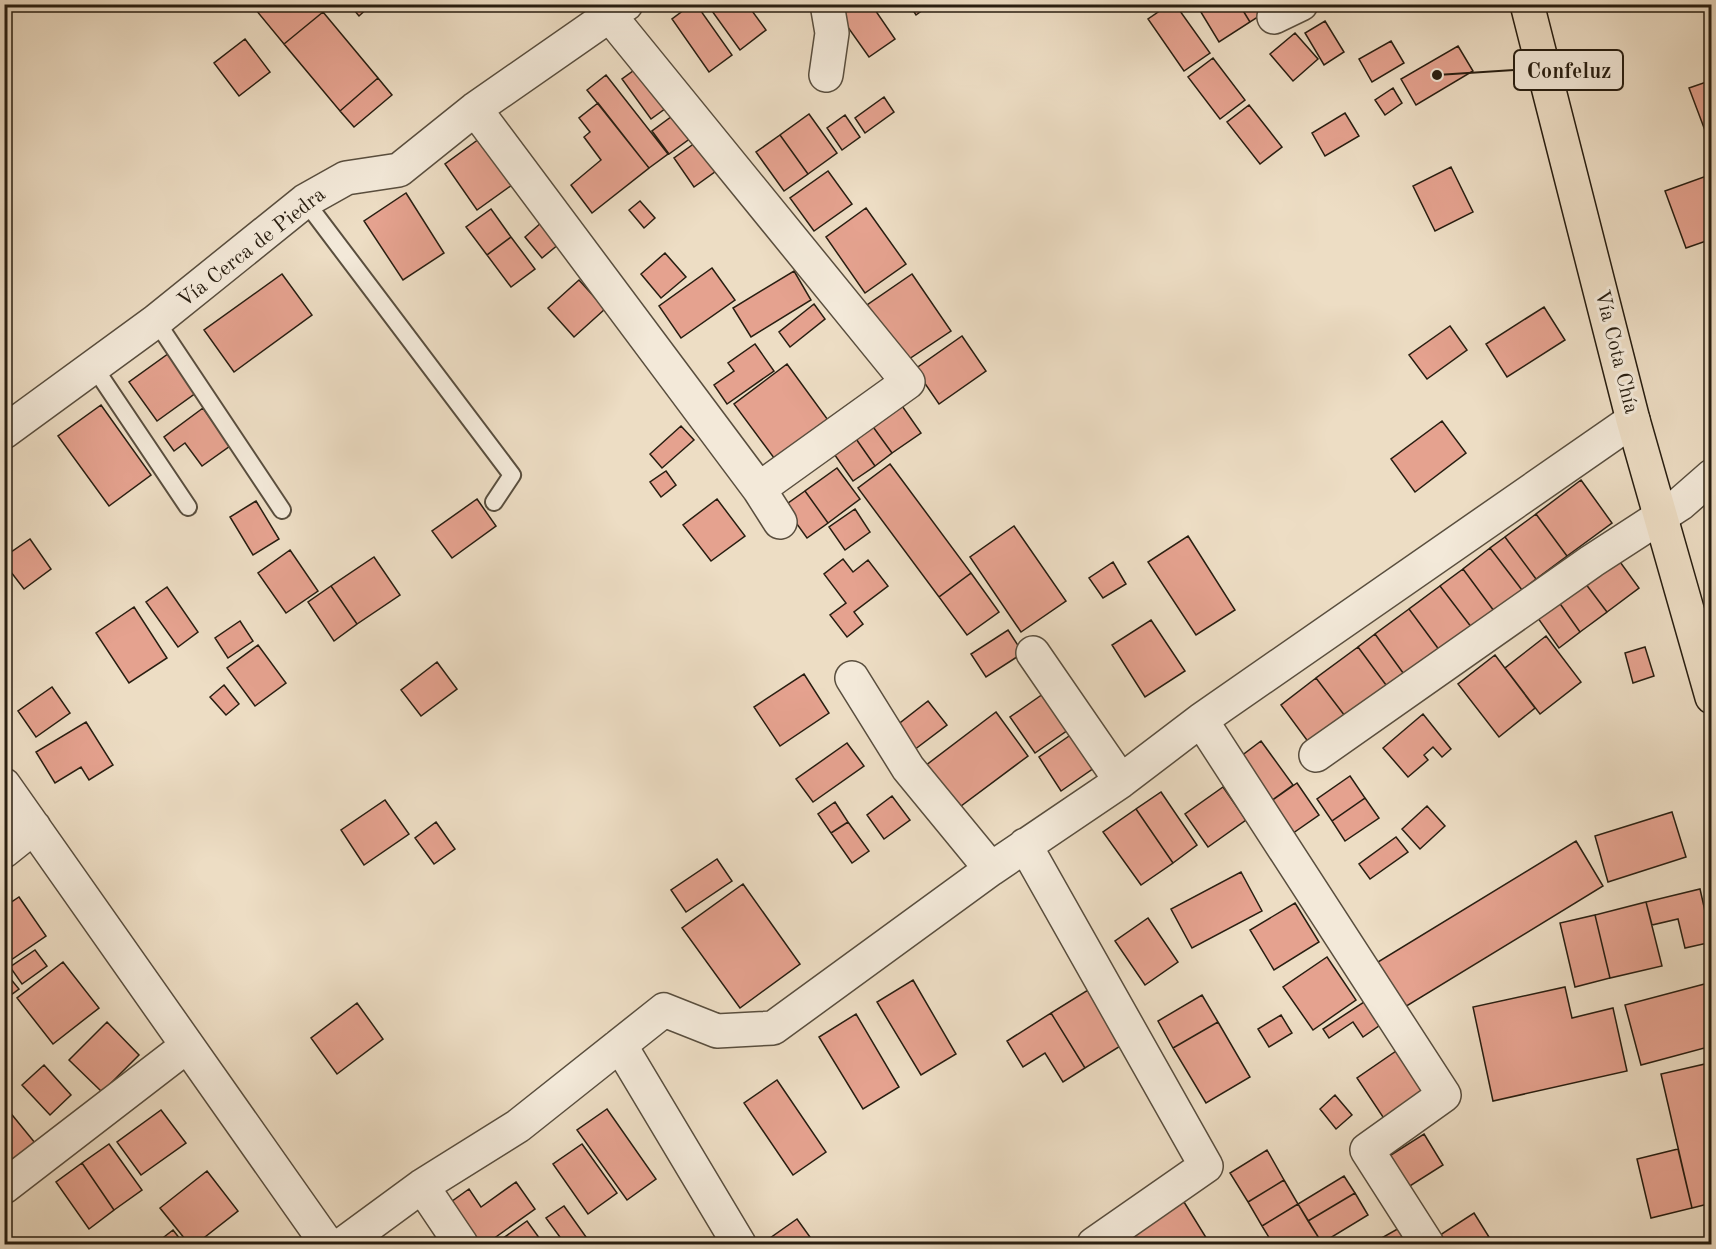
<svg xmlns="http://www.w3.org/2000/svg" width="1716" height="1249" font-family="'Old Standard TT',serif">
  <rect width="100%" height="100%" fill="#edddc4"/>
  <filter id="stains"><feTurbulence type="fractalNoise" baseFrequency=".00333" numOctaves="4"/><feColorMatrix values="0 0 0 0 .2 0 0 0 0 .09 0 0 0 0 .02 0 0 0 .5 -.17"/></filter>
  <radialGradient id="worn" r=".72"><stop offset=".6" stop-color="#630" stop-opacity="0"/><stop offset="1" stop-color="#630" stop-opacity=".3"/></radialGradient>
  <path fill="#e5a28f" stroke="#281e11" stroke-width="1.5" d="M251,4h66l6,8 -39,32z
    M349,4h23l-13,12z
    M692,4h4l36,51 -23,17 -37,-53z
    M707,4h40l19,26 -26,20z
    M842,4h29l24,35 -26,18 -34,-48z
    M909,4h22l-15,11z
    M1170,4h5l35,49 -26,18 -36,-52z
    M1196,4h43l11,18 -31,20z
    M1239,4h39l-28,18z
    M323,12l55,66 -38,33 -56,-67z
    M1325,21l19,31 -20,13 -19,-32z
    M1295,33l23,26 -25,22 -23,-27z
    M245,39l25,33 -31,24 -25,-33z
    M1391,41l13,22 -32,19 -13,-23z
    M1458,46l15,25 -57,34 -15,-26z
    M1213,58l32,42 -25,19 -32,-42z
    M644,63l29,40 -22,16 -29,-40z
    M606,75l62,79 -19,14 -62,-78z
    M378,78l14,17 -38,32 -14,-16z
    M1712,80v69l-23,-61z
    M1393,88l9,15 -17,12 -10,-15z
    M884,97l10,15 -29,21 -10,-15z
    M598,103l51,65 -57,45 -21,-28 30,-25 -17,-23 6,-5 -11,-14z
    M1249,105l33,42 -22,17 -33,-42z
    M683,108l16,24 -30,22 -17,-23z
    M1345,113l14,23 -34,20 -13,-23z
    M809,114l28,39 -29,21 -28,-39z
    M845,115l15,22 -18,13 -15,-22z
    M780,135l28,39 -24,17 -28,-39z
    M702,138l21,28 -29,21 -20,-29z
    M479,139l33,46 -35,25 -32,-46z
    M1451,167l22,45 -38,19 -22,-45z
    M828,171l24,33 -38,27 -24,-33z
    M1712,174v65l-26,9 -21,-57z
    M406,193l38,60 -41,27 -39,-59z
    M640,201l15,17 -11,10 -15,-18z
    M866,208l40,56 -41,29 -39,-56z
    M491,209l20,28 -24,18 -21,-28z
    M542,222l17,22 -17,14 -17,-21z
    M511,237l24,32 -24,18 -24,-32z
    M665,253l21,24 -25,21 -20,-24z
    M712,268l23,32 -54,38 -22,-32z
    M794,271l17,29 -60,37 -18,-29z
    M282,274l30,41 -78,57 -30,-42z
    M912,274l39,57 -45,30 -39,-56z
    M579,280l26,29 -31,28 -26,-29z
    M814,304l11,15 -35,28 -11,-15z
    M1544,307l21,33 -58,37 -21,-33z
    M1450,326l17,24 -40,29 -18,-24z
    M962,336l24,35 -47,33 -24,-35z
    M755,344l19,27 -47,33 -13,-19 20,-14 -6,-8z
    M172,351l28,39 -43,31 -28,-39z
    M787,364l49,67 -53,39 -49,-66z
    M900,403l21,30 -29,20 -21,-29z
    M101,405l50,70 -42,31 -51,-70z
    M203,408l27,38 -28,20 -17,-23 -11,8 -10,-14z
    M1442,421l24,32 -51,39 -24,-33z
    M871,424l21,29 -17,13 -21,-30z
    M681,426l13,14 -32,28 -12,-14z
    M854,436l21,30 -22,15 -21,-30z
    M890,464l81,109 -32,24 -81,-109z
    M837,468l23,31 -32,24 -23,-32z
    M666,471l10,14 -15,12 -11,-15z
    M1581,480l31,43 -45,33 -31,-42z
    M805,491l23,32 -21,15 -23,-32z
    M477,499l19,27 -44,32 -20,-27z
    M717,499l28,37 -34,25 -28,-36z
    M256,501l23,38 -26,16 -23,-38z
    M855,509l15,23 -25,18 -16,-23z
    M1536,514l31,42 -31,23 -31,-42z
    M1014,526l52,75 -45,31 -51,-75z
    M1188,536l47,74 -39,25 -48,-73z
    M1505,537l31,42 -14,11 -32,-42z
    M30,539l21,30 -27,20 -20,-26v-6z
    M1490,548l32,42 -28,21 -31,-42z
    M290,550l28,41 -32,22 -28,-40z
    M1615,555l24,33 -32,24 -25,-33z
    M374,557l26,38 -43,29 -26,-38z
    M843,559l10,13 15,-12 20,26 -34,26 9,12 -16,13 -17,-22 16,-12 -22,-29z
    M1113,562l13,22 -23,14 -14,-20z
    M1463,569l31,42 -22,17 -32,-42z
    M971,573l28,39 -32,23 -28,-38z
    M1582,579l25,33 -27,20 -24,-34z
    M331,586l26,38 -23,17 -26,-39z
    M1440,586l32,42 -32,23 -31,-42z
    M167,587l31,45 -20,15 -32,-45z
    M1556,598l24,34 -21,16 -24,-34z
    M134,607l33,51 -38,25 -33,-50z
    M1409,609l31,42 -34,26 -31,-43z
    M1151,620l34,51 -40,26 -33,-52z
    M240,621l13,20 -25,17 -13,-20z
    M1008,630l15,23 -37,24 -15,-23z
    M1375,634l31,43 -17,12 -31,-42z
    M1546,636l35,46 -41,32 -35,-46z
    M258,645l28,38 -31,23 -28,-38z
    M1358,647l31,42 -41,31 -32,-42z
    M1645,647l9,29 -21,7 -8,-30z
    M1495,655l40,53 -36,29 -41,-53z
    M437,662l20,27 -36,27 -20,-26z
    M804,674l25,39 -49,33 -26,-39z
    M1316,678l32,42 -36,27 -31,-42z
    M224,685l15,19 -13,11 -16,-18z
    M52,687l18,26 -34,24 -18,-26z
    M1043,694l25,36 -33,23 -25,-36z
    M928,701l19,24 -33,25 -18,-24z
    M996,712l32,44 -79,59 -32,-43z
    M1423,714l28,35 -9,8 -9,-10 -9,8 4,5 -20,17 -25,-29z
    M86,722l27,43 -24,15 -8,-13 -26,16 -19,-31z
    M1072,734l22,34 -33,23 -22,-34z
    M1261,741l32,44 -29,21 -32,-43z
    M847,743l17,23 -51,36 -17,-23z
    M1350,776l15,22 -33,23 -15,-22z
    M1297,783l22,32 -33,23 -22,-32z
    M1223,787l23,33 -38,27 -23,-33z
    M1161,792l36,53 -24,18 -37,-54z
    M892,796l18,24 -26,19 -17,-24z
    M1365,798l14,20 -34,23 -13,-20z
    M385,800l24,34 -45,31 -23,-35z
    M835,802l13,20 -17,11 -13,-19z
    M1427,806l18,20 -25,23 -18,-20z
    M1136,809l37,54 -32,22 -38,-53z
    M1672,812l14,45 -78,25 -13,-46z
    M436,822l19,27 -21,15 -19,-26z
    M848,822l21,29 -17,12 -21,-30z
    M1396,837l12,15 -38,27 -11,-15z
    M1576,841l27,45 -203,124 -27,-45z
    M717,859l15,22 -46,31 -15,-22z
    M1241,872l21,39 -70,37 -21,-39z
    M743,884l57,80 -60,44 -58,-80z
    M1700,889l12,53 -27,6 -7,-29 -26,6 -6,-23z
    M19,897l27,39 -38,26 -4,-5v-50z
    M1646,902l16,64 -52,12 -15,-63z
    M1295,903l24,39 -45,28 -24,-40z
    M1595,915l15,63 -35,9 -15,-64z
    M1148,918l30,44 -33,23 -30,-44z
    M35,950l12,16 -25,18 -12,-17z
    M1327,957l29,43 -43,30 -30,-43z
    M63,962l36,46 -46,36 -36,-46z
    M4,971l15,18 -15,11z
    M913,980l43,74 -35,21 -44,-73z
    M1712,982v64l-71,19 -16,-60z
    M1565,987l7,31 41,-10 14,63 -134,30 -20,-94z
    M1088,990l34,55 -37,23 -34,-55z
    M1202,995l16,27 -45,26 -15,-27z
    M1367,1000l16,23 -20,14 -10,-15 -24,16 -6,-9z
    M357,1003l26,36 -46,35 -26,-36z
    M1051,1013l34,55 -22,14 -18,-29 -22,14 -16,-26z
    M856,1014l43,73 -36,22 -44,-72z
    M1281,1015l11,18 -23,14 -11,-18z
    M107,1022l32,33 -37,37 -33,-32z
    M1218,1022l32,55 -44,26 -33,-55z
    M1402,1047l29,42 -46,31 -28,-42z
    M1705,1064l7,29v110l-20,5 -31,-134z
    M44,1065l27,30 -21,20 -28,-30z
    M777,1080l49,72 -33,23 -49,-72z
    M1335,1095l17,20 -16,14 -16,-20z
    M4,1105l36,44 -36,18z
    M607,1109l49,70 -29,21 -50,-70z
    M161,1110l25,33 -45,32 -24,-33z
    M1424,1134l19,31 -41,26 -19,-31z
    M109,1144l33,46 -28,20 -32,-47z
    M582,1144l35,49 -29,21 -35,-50z
    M1678,1149l14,59 -41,10 -14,-59z
    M1267,1150l17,30 -36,22 -18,-29z
    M82,1163l32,47 -25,19 -33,-47z
    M207,1171l31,40 -42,33h-7l-29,-36z
    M1344,1176l11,17 -47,28 -10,-17z
    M1284,1180l14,24 -36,22 -14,-24z
    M516,1182l19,27 -49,35h-15l-27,-37 25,-18 12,18z
    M1355,1193l13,22 -46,28 -14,-22z
    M1184,1202l26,42h-82l-4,-6z
    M1298,1204l24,39 -49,1 -11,-18z
    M564,1206l27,38h-26l-19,-26z
    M1474,1213l15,24 -12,7h-36l-4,-7z
    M797,1219l18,25h-51l-1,-1z
    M527,1221l13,18 -8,5h-37z
    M1401,1227l11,17h-41z
    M173,1230l11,14h-29z
    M1489,1237l5,7h-17z"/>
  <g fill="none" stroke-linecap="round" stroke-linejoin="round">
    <g stroke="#594e3e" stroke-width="20">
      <path id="service" d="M305,201l207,274 -18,27
        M156,321l126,189
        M94,367l94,140"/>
    </g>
    <g stroke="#594e3e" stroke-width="36">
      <path id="minor" d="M610,16l298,366 -149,107
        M1274,17l27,-13
        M826,75l6,-42 -5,-29
        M475,109l284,380 21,33
        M4,432l152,-111 149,-120 41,-23 53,-8 76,-61 151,-105
        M1033,653l88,128
        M852,678l56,90 83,101
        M1201,720l243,375 -77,55 60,94
        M1316,755l276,-194 88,-57 32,-28
        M4,785l323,459
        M1025,845l181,321 -112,78
        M4,851l30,-24
        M620,1045l119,199
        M422,1186l39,58
        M4,1187l183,-141
        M343,1244l79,-58 96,-60 146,-116 53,21 56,-3 218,-159 130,-88 80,-61 432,-300"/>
    </g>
    <g stroke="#281e11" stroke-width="36">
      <path id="primary" d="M1527,4l106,416 79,277"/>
    </g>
    <use href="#service" stroke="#f3e9d9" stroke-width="16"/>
    <use href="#minor" stroke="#f3e9d9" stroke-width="33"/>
    <use href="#primary" stroke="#edddc4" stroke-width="33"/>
  </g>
  <g text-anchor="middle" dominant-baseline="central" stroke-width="6" stroke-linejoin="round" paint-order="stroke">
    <g font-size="21" fill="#281e11" stroke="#f3e9d9">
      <text transform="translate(252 248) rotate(-38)">Vía Cerca de Piedra</text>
      <text transform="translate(1616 352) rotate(76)">Vía Cota Chía</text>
    </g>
  </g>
  <path fill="none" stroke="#281e11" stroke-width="2" d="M1437 75L1514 70"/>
  <circle fill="#281e11" stroke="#f3e9d9" stroke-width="2" cx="1437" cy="75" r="6"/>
  <rect fill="#f3e9d9" stroke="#281e11" stroke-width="2" x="1514" y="50" width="109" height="40" rx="6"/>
  <g font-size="22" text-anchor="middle" font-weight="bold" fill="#281e11">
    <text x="1569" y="78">Confeluz</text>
  </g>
  <rect width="1716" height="1249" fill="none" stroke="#edddc4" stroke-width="24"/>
  <rect x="6" y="6" width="1704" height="1237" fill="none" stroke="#281e11" stroke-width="3"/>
  <rect x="12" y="12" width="1692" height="1225" fill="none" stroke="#281e11" stroke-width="1.5"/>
  <rect width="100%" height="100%" filter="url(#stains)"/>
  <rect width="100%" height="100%" fill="url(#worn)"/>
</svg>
